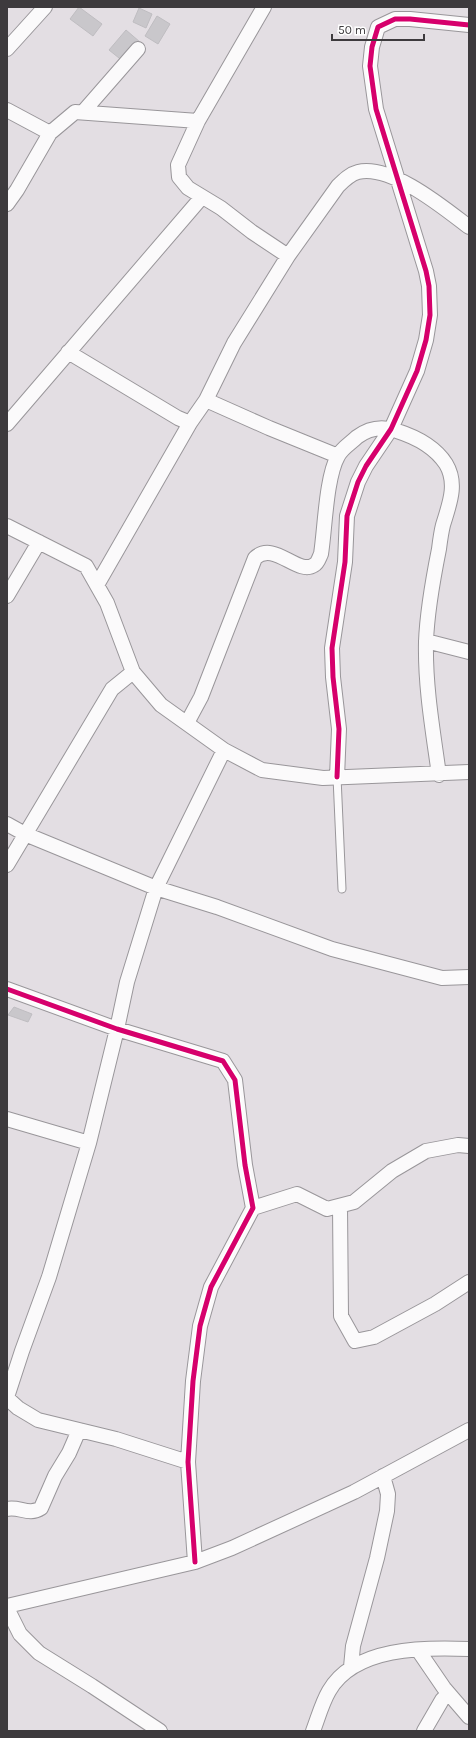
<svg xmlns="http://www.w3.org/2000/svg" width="476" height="1738" font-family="Karla,sans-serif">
  <rect width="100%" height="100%" fill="#e3dee3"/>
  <path fill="#c9c7cb" stroke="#bfbdc1" d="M79,7l23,17 -9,12 -23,-17z
    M139,8l13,6 -6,14 -13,-6z
    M157,16l13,8 -12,20 -13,-8z
    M126,30l14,12 -16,20 -15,-12z
    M14,1007l18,7 -4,8 -20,-7z"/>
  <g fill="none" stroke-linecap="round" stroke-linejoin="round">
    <g stroke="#99969a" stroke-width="9">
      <path id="service" d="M337,777l5,112"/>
    </g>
    <g stroke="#99969a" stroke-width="16">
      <path id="minor" d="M264,7l-66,114 -20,44 1,12 9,11 33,20 31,24 36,24
        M7,49l38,-42
        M7,110l43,23
        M83,112l55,-63
        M7,204l10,-14 33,-57 25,-21 123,9
        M68,352l110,66 12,5
        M206,400l63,28 69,28
        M7,424l195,-227
        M7,526l79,40 21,37 26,69 28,33 63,45 38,20 61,8 146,-6
        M97,585l93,-162 16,-23 28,-57 54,-87 50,-70c6,-6 12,-12 20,-14 33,-8 86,36 111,55
        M7,596l32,-54
        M426,641l43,11
        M187,723l14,-26 54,-139c19,-18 43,18 59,7 4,-2 5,-7 7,-11 4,-25 5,-77 17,-98 4,-8 13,-13 19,-19 12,-9 26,-11 40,-6 19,6 38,16 49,33 12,20 3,41 -3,61 -2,8 -3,16 -4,24 -6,30 -12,63 -13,93 -1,45 7,89 13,133
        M337,777l2,-48 -6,-52 -1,-29 13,-86 2,-46 11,-34 8,-16 25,-37 26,-58 9,-31 4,-25 -1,-29 -3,-15 -50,-162 -6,-43 2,-19 6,-20 17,-8h15l59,6
        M7,824l18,10 131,54 61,19 115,42 110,29 27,-1
        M7,865l105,-176 21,-17
        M7,989l110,40 106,32 12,19 10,85 8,43 -42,79 -11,39 -7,55 -5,81 7,100
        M7,1119l82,24
        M340,1206l1,110 14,25 19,-4 61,-33 34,-22
        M253,1208l44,-14 30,15 27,-7 38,-31 34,-20 32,-6 11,1
        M7,1397l15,-46 27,-74 40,-134 28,-114 10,-47 29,-94 68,-138
        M7,1398l11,10 20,12 78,19 72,23
        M7,1509c12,-3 22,7 34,-1l14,-32 14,-23 10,-23
        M7,1606l188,-44 37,-14 122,-56 115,-62
        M7,1608l13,26 19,19 53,33 68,45
        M418,1650l26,38 25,29
        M351,1667l2,-21 24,-88 10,-47 1,-17 -5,-18
        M313,1731c5,-13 9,-28 16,-40 25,-44 95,-44 140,-42
        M424,1731l18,-31 6,-6"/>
    </g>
    <use href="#service" stroke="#fbfafb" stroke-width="7"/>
    <use href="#minor" stroke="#fbfafb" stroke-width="14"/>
    <g stroke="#fff" stroke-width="8">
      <path id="cycleway" d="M337,777l2,-48 -6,-52 -1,-29 13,-86 2,-46 11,-34 8,-16 25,-37 26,-58 9,-31 4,-25 -1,-29 -3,-15 -50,-162 -6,-43 2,-19 6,-20 17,-8h15l59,6
        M7,989l110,40 106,32 12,19 10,85 8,43 -42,79 -11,39 -7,55 -5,81 7,100"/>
    </g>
    <use href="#cycleway" stroke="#d6006c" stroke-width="5"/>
  </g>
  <rect width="476" height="1738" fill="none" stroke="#3d3a3d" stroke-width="16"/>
  <path d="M332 34v6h92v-6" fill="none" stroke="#3d3a3d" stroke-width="2"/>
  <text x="338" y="34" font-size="12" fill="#3d3a3d" stroke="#ffffff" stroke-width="3" paint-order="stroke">50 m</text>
</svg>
